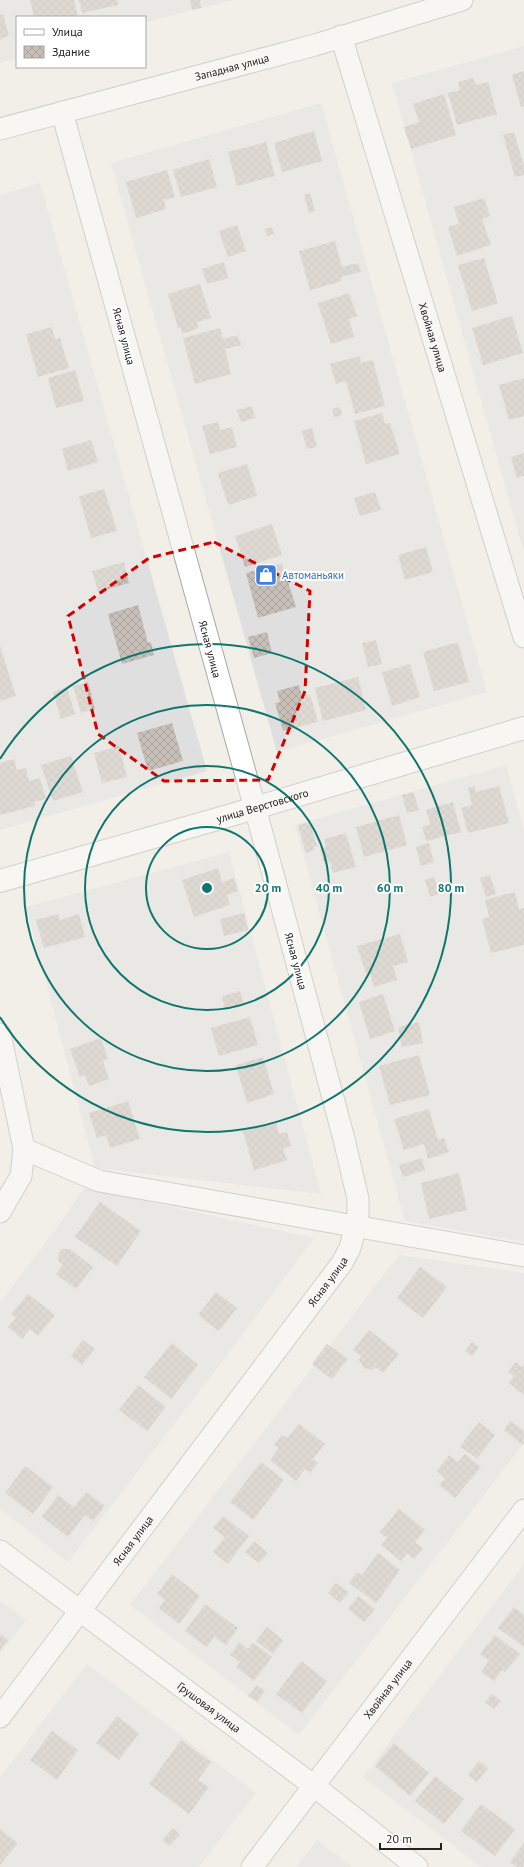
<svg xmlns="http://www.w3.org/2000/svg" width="524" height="1867" font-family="'PT Sans',sans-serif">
  <defs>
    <pattern id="building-cross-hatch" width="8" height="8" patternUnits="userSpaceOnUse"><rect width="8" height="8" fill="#c7bfb8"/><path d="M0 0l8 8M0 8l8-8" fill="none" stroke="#aba49e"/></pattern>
  </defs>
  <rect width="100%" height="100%" fill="#f2efe9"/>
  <path fill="#e0dfdf" d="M0,0h234l-89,22v-5h-128v41l-17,5z
    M524,46v507l-132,-470z
    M321,103l166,589 -210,60 -166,-589z
    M40,183l167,588 -207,59v-635z
    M506,765l18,65v412l-119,-21 -110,-396z
    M229,852l92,342 -226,-26 -69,-261z
    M84,1188l230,50 -89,120 -157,204 -68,-53v-206l61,-81z
    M399,1255l125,18v170l-225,292 -169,-130z
    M524,1564v303h-43l-118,-90z
    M0,1600l26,20 -26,34z
    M87,1664l169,129 -57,74h-199v-90z
    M317,1840l35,27h-56z"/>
  <path fill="url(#building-cross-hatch)" d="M30,0h44l4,17h-44z
    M79,0h38l1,5 -36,8z
    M190,0h10l1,8 -9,2z
    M3,14l6,22 -9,3v-24z
    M524,71v35l-3,1 -9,-32z
    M473,78l3,7 12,-3 9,32 -40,11 -9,-32 12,-3 -2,-8z
    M444,94l12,41 -45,14 -7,-22 15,-5 -6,-18z
    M314,131l8,30 -40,11 -8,-29z
    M514,132l10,34v9l-9,2 -12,-42z
    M266,142l9,34 -38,10 -9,-34z
    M209,159l8,28 -36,10 -8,-27z
    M167,170l8,27 -11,3 2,9 -30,9 -10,-36z
    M310,193l5,18 -6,2 -5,-18z
    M484,198l6,18 -8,3 9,26 -34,11 -9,-29 11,-3 -5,-17z
    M237,225l9,26 -18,6 -9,-26z
    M272,227l2,7 -7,2 -2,-7z
    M335,241l7,26 16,-4 3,9 -20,5 1,4 -32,9 -11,-39z
    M484,258l14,45 -26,8 -14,-46z
    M224,262l4,16 -21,6 -5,-15z
    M200,284l11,34 -14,4 2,6 -17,6 -1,-6h-3l-10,-34z
    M349,293l8,23 -8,3 5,18 -23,7 -13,-41z
    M512,316l11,37 -40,12 -11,-37z
    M52,327l3,12 5,-1 9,30 -31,9 -12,-43z
    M220,328l3,11 15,-4 3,10 -16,4 6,25 -36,10 -12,-46z
    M360,356l1,7 12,-3 12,46 -30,8 -9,-33 -10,3 -6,-20z
    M75,370l9,31 -28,7 -8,-30z
    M524,378v38l-15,4 -10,-35z
    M252,406l3,12 -14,4 -4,-12z
    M340,407l2,8 -8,2 -2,-8z
    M382,413l3,11 5,-1 10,31 -34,10 -12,-43z
    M218,422l2,8 12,-3 5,20 -27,7 -8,-28z
    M312,428l5,19 -10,2 -5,-18z
    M91,440l7,22 -30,9 -6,-22z
    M524,453v23l-7,2 -6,-21z
    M247,464l10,32 -29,9 -10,-32z
    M104,489l13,42 -26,7 -12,-42z
    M375,492l6,18 -21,6 -6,-18z
    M272,524l10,31 -37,12 -10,-31z
    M426,547l7,25 -28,8 -7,-25z
    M124,562l5,21 -31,9 -6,-21z
    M282,563l14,44 -38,11 -12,-45z
    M138,605l10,38 3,-1 3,13 -32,9 -14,-50z
    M267,632l5,21 -18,5 -6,-21z
    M376,640l6,24 -14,3 -6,-24z
    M458,642l11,40 -35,9 -11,-39z
    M0,646l16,50 -16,5z
    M410,664l10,33 -28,9 -10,-34z
    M358,677l8,33 -43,11 -8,-33z
    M88,682l7,27 -14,4 -8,-27z
    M299,685l3,12 8,-3 8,28 -35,9 -8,-28 5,-1 -3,-11z
    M67,687l8,27 -14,5 -8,-27z
    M172,723l11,38 -35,10 -11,-38z
    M119,746l8,31 -25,6 -8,-30z
    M71,756l12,36 -30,9 -12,-36z
    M14,759l3,11 9,-2 3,13 11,-3 6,21 -12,3 1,4 -35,9v-52z
    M474,786l2,6 23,-6 10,37 -41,10 -7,-25 11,-3 -4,-17z
    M413,792l6,18 -12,3 -5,-18z
    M453,802l8,30 -35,9 -4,-14 8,-3 -4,-14z
    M399,815l8,30 -43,12 -8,-30z
    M310,822l7,24 -4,1 1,3 -8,3 -8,-28z
    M346,833l10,34 -23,6 -3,-11 -6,2 -4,-15 6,-2 -2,-8z
    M429,843l5,19 -13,4 -5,-19z
    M218,868l4,14 12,-4 4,13 -11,4 3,10 -36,12 -12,-37z
    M490,875l6,19 -10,3 -6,-19z
    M434,877l5,17 -9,3 -5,-17z
    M515,892l4,17 5,-1v37l-33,8 -9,-34 7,-2 -4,-17z
    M244,913l4,17 -24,6 -4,-17z
    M58,914l2,6 19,-6 6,23 -41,11 -8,-28z
    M400,934l8,28 -15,4 4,14 -23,7 -4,-14 -4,1 -9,-28z
    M240,991l4,13 -19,5 -3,-13z
    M383,994l12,37 -25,8 -11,-37z
    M250,1017l8,28 -39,11 -8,-28z
    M419,1022l4,21 -21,4 -4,-20z
    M101,1038l7,21 -5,2 6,18 -20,7 -4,-11 -5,2 -10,-28z
    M419,1055l11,40 -40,10 -11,-39z
    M263,1057l11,37 -27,9 -11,-38z
    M128,1101l12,38 -30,9 -4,-13 -9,3 -8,-25z
    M429,1109l9,31 6,-2 5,14 -21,7 -4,-15 -20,6 -10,-31z
    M276,1122l3,12 8,-2 4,14 -8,2 4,12 -33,10 -11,-39z
    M422,1158l3,12 -22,7 -4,-12z
    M459,1173l8,37 -38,9 -8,-36z
    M100,1202l41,29 -24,35 -42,-29z
    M62,1249h8l23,18 -17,22 -20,-15 7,-9 -4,-3 -1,-7z
    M420,1267l27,20 -24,31 -26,-20z
    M216,1292l21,16 -18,23 -21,-16z
    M28,1294l27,21 -17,21 -8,-7 -8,10 -14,-12 8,-9 -5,-4z
    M369,1330l30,24 -16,19 -8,-6 -2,3 -9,-2 -5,-8 2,-4 -8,-6z
    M83,1340l12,9 -13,16 -11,-9z
    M472,1342l7,5 -7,9 -7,-5z
    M172,1343l26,22 -27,34 -27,-22z
    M327,1344l21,15 -16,20 -20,-15z
    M516,1362l6,5 2,-3v31l-15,-12 5,-7 -6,-4z
    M138,1385l28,22 -19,24 -28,-21z
    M510,1421l14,10 -1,14 -19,-15z
    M479,1422l16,13 -18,24 -17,-13z
    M299,1424l26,20 -12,15 5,4 -8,10 -5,-4 -9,12 -26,-21 9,-12 -5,-3 8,-10 5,3z
    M465,1454l16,13 -26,31 -16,-13 6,-7 -8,-7 12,-16 9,7z
    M261,1462l23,18 -31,40 -23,-18z
    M25,1466l28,21 -20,27 -28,-21z
    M86,1492l19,14 -12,15 -8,-6 -17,22 -26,-20 16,-22 16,12z
    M399,1509l26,21 -10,12 8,7 -9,10 -7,-6 -6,8 -20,-16 6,-7 -7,-6z
    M223,1516l26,20 -21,28 -15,-12 12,-15 -12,-9z
    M254,1541l14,12 -9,10 -14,-11z
    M378,1553l22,17 -24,33 -27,-20 8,-11 5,3z
    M172,1574l28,22 -21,28 -20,-16 6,-8 -8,-6z
    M336,1583l13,9 -9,11 -12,-10z
    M358,1596l17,13 -11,13 -16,-13z
    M205,1604l33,24 -12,17 -12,-8 -7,10 -22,-16z
    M514,1607l10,8v32l-26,-19z
    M267,1627l16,13 -10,14 -17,-13z
    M0,1634l8,6 -8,10z
    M495,1635l25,19 -15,18 -3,-2 -8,11 -13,-9 8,-11 -9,-7z
    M239,1642l9,7 5,-6 19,14 -18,24 -18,-14 4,-5 -10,-7z
    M301,1661l26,20 -25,32 -26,-19z
    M257,1685l8,6 -8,11 -9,-6z
    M492,1694l9,7 -7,8 -9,-7z
    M117,1716l22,17 -20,27 -23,-17z
    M52,1731l26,19 -21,30 -27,-20z
    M181,1740l30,22 -13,18 11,7 -20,27 -40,-30z
    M394,1743l35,30 -19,23 -35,-30z
    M479,1761l9,7 -11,14 -9,-7z
    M435,1776l29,23 -20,25 -29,-23z
    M481,1804l34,25 -20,27 -34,-25z
    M173,1828l7,7 -11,11 -7,-6z
    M0,1829l18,14 -18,22z
    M524,1843v24h-7l-7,-5z"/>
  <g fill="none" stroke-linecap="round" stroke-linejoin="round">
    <g stroke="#a9a9a9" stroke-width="23">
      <g id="minor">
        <path id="s1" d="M341,36l183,601"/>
        <path id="s2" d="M0,129l315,-84 147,-45"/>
        <path d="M0,1034l24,115 -3,27 -21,36"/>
        <path d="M24,1149l75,32 425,75"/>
        <path id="s3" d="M0,1551l314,235 103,81"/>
        <path id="s4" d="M0,1717l342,-454 8,-15 8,-32v-17l-14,-60 -81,-302 -201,-725"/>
        <path id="s5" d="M252,1867l272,-357"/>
      </g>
    </g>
    <g stroke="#a9a9a9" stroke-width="24">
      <g id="tertiary">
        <path id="s6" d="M0,881l221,-63 303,-90"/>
      </g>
    </g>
    <use href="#minor" stroke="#fff" stroke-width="21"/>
    <use href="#tertiary" stroke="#fff" stroke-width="22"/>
  </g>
  <path d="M0 0H524V1867H0ZM214,542l96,49 -5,100 -37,89 -104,1 -66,-47 -30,-118 81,-58z" fill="#f2efe9" fill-opacity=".55" fill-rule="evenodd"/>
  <path fill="none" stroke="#d40000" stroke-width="3" stroke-dasharray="8 5" stroke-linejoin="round" d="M214,542l96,49 -5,100 -37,89 -104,1 -66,-47 -30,-118 81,-58z"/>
  <g fill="none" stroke="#0f766e" stroke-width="2">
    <circle cx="207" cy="888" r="61"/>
    <circle cx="207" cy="888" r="122"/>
    <circle cx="207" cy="888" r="183"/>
    <path d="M0 759A244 244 0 1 1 0 1017"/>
  </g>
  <defs>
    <g id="shop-square" transform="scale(1.15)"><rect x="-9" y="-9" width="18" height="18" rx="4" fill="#3f7fe0" stroke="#fff"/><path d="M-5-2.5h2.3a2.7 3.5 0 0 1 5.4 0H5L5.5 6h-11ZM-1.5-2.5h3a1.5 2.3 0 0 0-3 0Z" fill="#fff"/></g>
  </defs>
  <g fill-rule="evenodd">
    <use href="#shop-square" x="266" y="575"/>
  </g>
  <g text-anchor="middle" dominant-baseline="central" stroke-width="4" stroke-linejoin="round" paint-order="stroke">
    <g font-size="11" fill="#222" stroke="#fff">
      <text stroke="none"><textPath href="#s2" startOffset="240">Западная улица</textPath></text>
      <text transform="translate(124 336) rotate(75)">Ясная улица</text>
      <text stroke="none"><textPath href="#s1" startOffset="315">Хвойная улица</textPath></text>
      <text transform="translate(210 649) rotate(75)">Ясная улица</text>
      <text stroke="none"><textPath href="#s6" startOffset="273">улица Верстовского</textPath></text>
      <text transform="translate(296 961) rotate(75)">Ясная улица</text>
      <text stroke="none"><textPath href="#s4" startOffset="545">Ясная улица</textPath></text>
      <text stroke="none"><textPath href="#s4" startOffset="221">Ясная улица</textPath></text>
      <text stroke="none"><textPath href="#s5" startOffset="224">Хвойная улица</textPath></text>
      <text stroke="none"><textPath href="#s3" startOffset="261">Грушовая улица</textPath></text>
    </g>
    <g font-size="11" fill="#366cbe" stroke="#fff" text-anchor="start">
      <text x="282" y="575">Автоманьяки</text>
    </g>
  </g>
  <circle cx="207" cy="888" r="6" fill="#0f766e" stroke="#fff" stroke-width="2"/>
  <g font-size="12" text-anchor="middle" font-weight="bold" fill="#0f766e" stroke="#fff" stroke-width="4" stroke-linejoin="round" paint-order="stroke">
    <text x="268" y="892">20 m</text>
    <text x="329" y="892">40 m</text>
    <text x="390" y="892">60 m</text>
    <text x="451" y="892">80 m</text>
  </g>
  <rect x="16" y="16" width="130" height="52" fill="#ffffff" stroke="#a7a7a7"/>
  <rect x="24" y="29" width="20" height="6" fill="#ffffff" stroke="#a7a7a7"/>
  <text x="52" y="36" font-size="12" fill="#222222">Улица</text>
  <rect x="24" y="46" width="20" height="12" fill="url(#building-cross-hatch)" stroke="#a7a7a7"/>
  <text x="52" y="56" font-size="12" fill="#222222">Здание</text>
  <path d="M380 1843v6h61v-6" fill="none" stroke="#222222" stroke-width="2"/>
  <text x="386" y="1843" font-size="12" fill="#222222" stroke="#ffffff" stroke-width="3" paint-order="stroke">20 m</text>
</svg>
